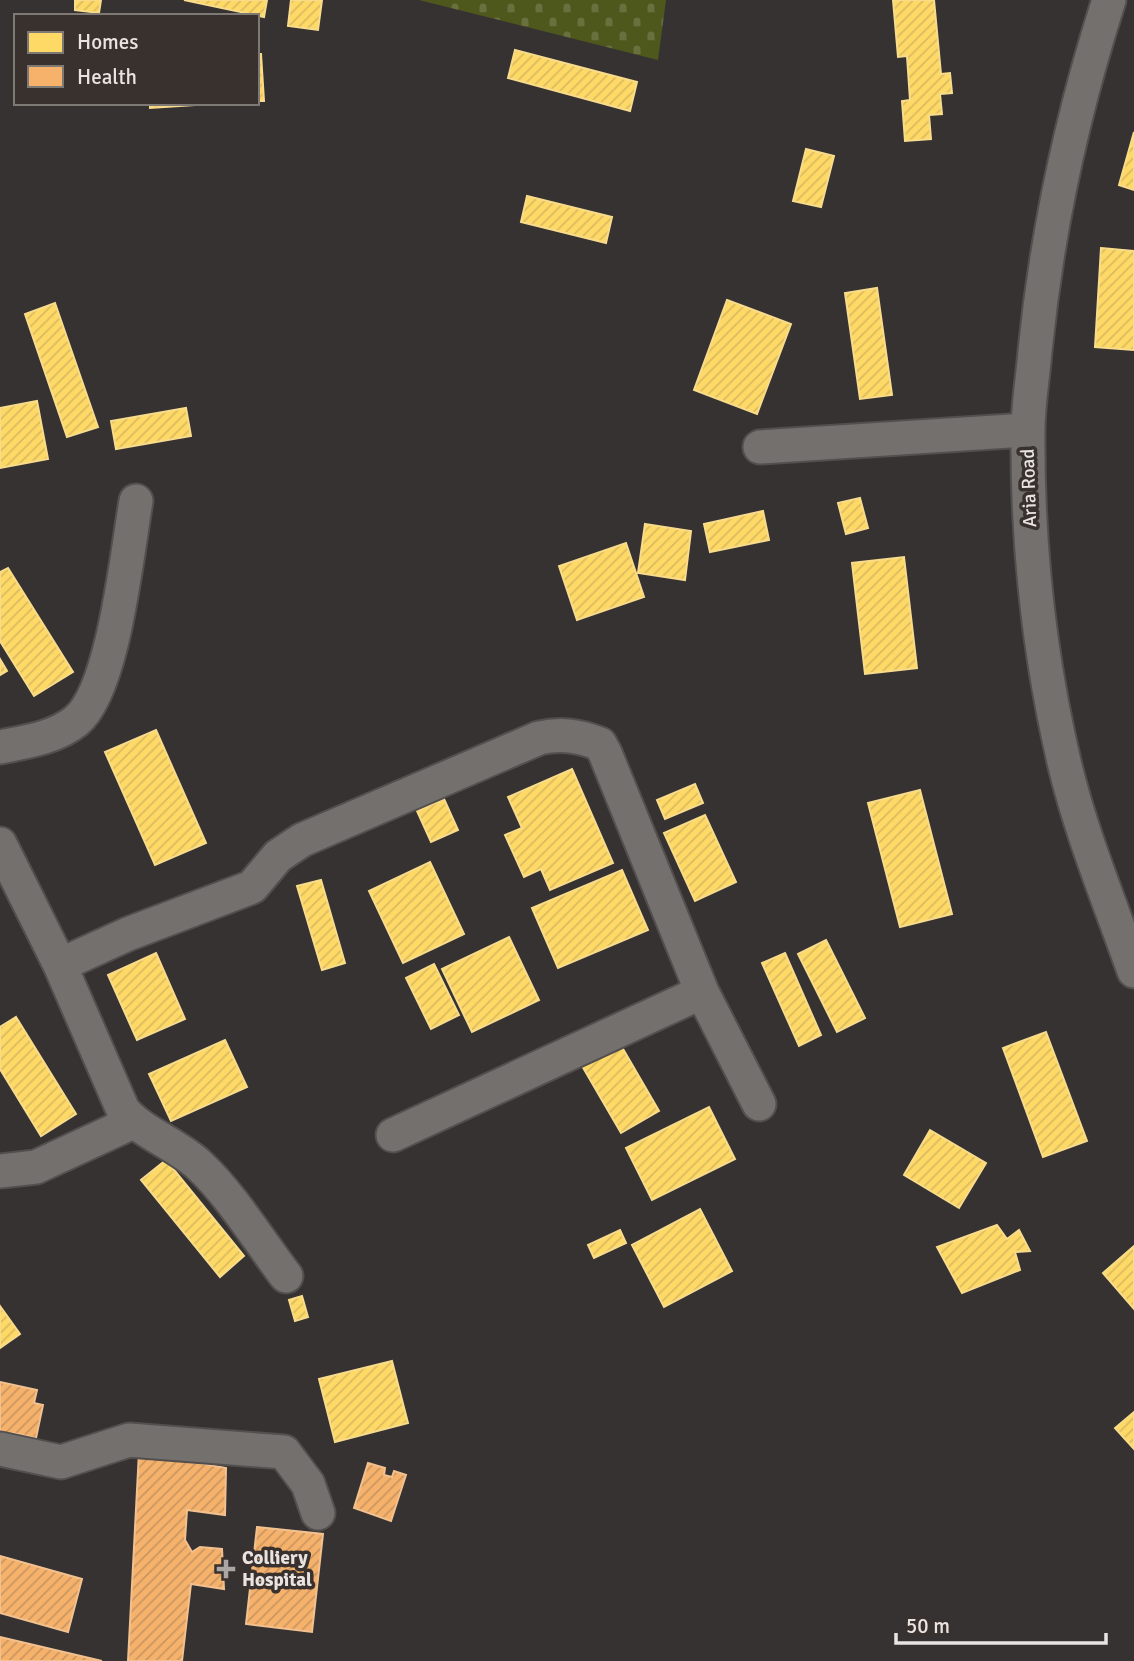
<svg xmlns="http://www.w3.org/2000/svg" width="1134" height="1661" font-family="Signika,sans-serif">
  <defs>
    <pattern id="cemetery-stones" width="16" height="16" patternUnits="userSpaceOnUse" patternTransform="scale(1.75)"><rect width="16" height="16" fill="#4e581d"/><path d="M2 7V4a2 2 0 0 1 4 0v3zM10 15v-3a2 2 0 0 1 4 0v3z" fill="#68703e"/></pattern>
    <pattern id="homes-hatch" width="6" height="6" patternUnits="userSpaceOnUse" patternTransform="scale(1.75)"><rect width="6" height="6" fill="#ffd966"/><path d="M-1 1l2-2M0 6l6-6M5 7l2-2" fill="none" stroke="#dabb5f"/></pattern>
    <pattern id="health-hatch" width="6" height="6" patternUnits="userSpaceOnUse" patternTransform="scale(1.75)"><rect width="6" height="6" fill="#f6b26b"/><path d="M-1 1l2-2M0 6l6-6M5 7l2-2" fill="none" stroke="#ca9661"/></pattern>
  </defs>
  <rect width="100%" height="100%" fill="#363231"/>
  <path fill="url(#cemetery-stones)" d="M419,0h247l-8,60z"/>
  <path fill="url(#homes-hatch)" stroke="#f8dc8b" stroke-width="2" d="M75,0h26l-2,13 -24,-3z
    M184,0h83l-3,17z
    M291,0h31l-4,30 -30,-4z
    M893,0h41l7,74 9,-1 2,20 -12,1 2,20 -13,1 2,24 -26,2 -3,-40 8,-1 -3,-44 -9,1z
    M515,50l122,32 -7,29 -122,-33z
    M257,54h4l3,47h-7z
    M150,103h76l-76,5z
    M1134,132v58l-15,-5z
    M806,149l28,7 -13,51 -28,-6z
    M527,196l85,21 -6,26 -85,-21z
    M1101,248l33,3v99l-39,-3z
    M877,288l15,107 -32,4 -15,-106z
    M727,300l64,24 -34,90 -63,-24z
    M55,303l43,124 -31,10 -42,-123z
    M37,401l11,58 -48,9v-60z
    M186,408l5,28 -75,13 -5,-28z
    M860,498l8,30 -22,6 -8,-31z
    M763,511l6,29 -59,12 -6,-28z
    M645,524l46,7 -6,49 -47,-7z
    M626,543l18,54 -67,23 -18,-54z
    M904,557l13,111 -52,6 -13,-111z
    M8,568l65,104 -39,24 -34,-55v-69z
    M0,659l7,12 -7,4z
    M156,730l50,113 -51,22 -50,-113z
    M572,769l41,94 -63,27 -9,-21 -17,8 -19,-42 17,-7 -14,-31z
    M695,784l8,19 -38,16 -8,-19z
    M920,790l32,124 -52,13 -32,-124z
    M444,799l14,31 -27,12 -14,-31z
    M705,815l31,67 -41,19 -31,-68z
    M430,862l34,72 -61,29 -34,-72z
    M622,870l26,60 -90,38 -26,-60z
    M321,880l24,83 -23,7 -25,-84z
    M509,937l30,63 -67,32 -30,-63z
    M826,940l39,78 -28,14 -39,-78z
    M156,953l29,66 -48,21 -29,-65z
    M785,953l36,82 -22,11 -37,-83z
    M434,964l25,51 -28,14 -25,-51z
    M16,1017l60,97 -35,22 -41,-67v-42z
    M1046,1032l41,109 -44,16 -40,-109z
    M225,1040l22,47 -76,34 -22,-47z
    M619,1042l40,69 -38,22 -40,-69z
    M709,1107l26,52 -83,41 -26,-52z
    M930,1130l56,33 -27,45 -55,-33z
    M166,1160l78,96 -24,21 -79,-97z
    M700,1209l32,62 -68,36 -32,-62z
    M997,1225l10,14 12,-9 11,21 -15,1 5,18 -58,23 -25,-46z
    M620,1230l6,13 -32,15 -6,-13z
    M1134,1246v63l-31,-36z
    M302,1296l6,21 -13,4 -6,-21z
    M0,1306l20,28 -20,14z
    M392,1361l16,62 -73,19 -16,-63z
    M1134,1412v37l-19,-21z"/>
  <path fill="url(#health-hatch)" stroke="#f2c18f" stroke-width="2" d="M0,1382l37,8 -3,13 9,2 -7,33 -23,-5 -2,9 -11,-2z
    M139,1452l87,16 -1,47 -38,-5 -2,30 7,12 8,-5 22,2 2,40 -33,-5 -9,77h-54z
    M368,1463l17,5 -1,7 8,2 2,-6 12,4 -15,46 -37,-13z
    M257,1527l66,7 -11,98 -66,-8z
    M0,1556l82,23 -14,53 -68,-19z
    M0,1637l102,24h-102z"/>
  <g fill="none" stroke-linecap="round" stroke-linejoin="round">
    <g stroke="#524f4e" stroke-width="37">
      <path id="minor" d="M1109,0c-37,115 -62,231 -74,351 -2,26 -7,53 -7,79 -1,112 11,226 37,336 17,70 45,137 69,205
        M760,447l267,-17
        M0,747c25,-5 55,-9 76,-26 38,-31 51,-169 60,-220
        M0,844l60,121 63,145c20,24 54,34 77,56 32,30 59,75 86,110
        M60,965l68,-31 124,-47 26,-31 24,-16 237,-102c23,-5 40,-2 61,6l5,9 97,239 57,112
        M393,1135l309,-143
        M0,1171l36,-4 97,-45
        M0,1449l61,13 68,-22 155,12 24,32 10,29"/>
    </g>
    <use href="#minor" stroke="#73706e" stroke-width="33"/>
  </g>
  <path fill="#aaa6a4" stroke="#39312e" stroke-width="2.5" d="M222.5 1558.5h7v7h7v7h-7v7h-7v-7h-7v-7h7z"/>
  <g text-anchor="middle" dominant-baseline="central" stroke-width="7" stroke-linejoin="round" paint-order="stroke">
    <g font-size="19" fill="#e9e4e2" stroke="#39312e">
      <text transform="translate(1029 488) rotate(-92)">Aria Road</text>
    </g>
    <g font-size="19" font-weight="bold" fill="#e9e4e2" stroke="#39312e" text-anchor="start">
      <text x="242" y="1558">Colliery<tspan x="242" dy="22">Hospital</tspan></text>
    </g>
  </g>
  <rect x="14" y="14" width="245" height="91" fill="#39312e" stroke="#7f7976" stroke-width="2"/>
  <rect x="28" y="32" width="35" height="21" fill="#ffd966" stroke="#7f7976" stroke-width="2"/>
  <text x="77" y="49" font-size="21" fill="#e9e4e2">Homes</text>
  <rect x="28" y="66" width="35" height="21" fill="#f6b26b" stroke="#7f7976" stroke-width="2"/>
  <text x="77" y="84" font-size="21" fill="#e9e4e2">Health</text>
  <path d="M896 1633v10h210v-10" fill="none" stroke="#e9e4e2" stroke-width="3.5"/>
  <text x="906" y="1633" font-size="21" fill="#e9e4e2" stroke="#39312e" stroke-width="5" paint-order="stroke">50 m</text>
</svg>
